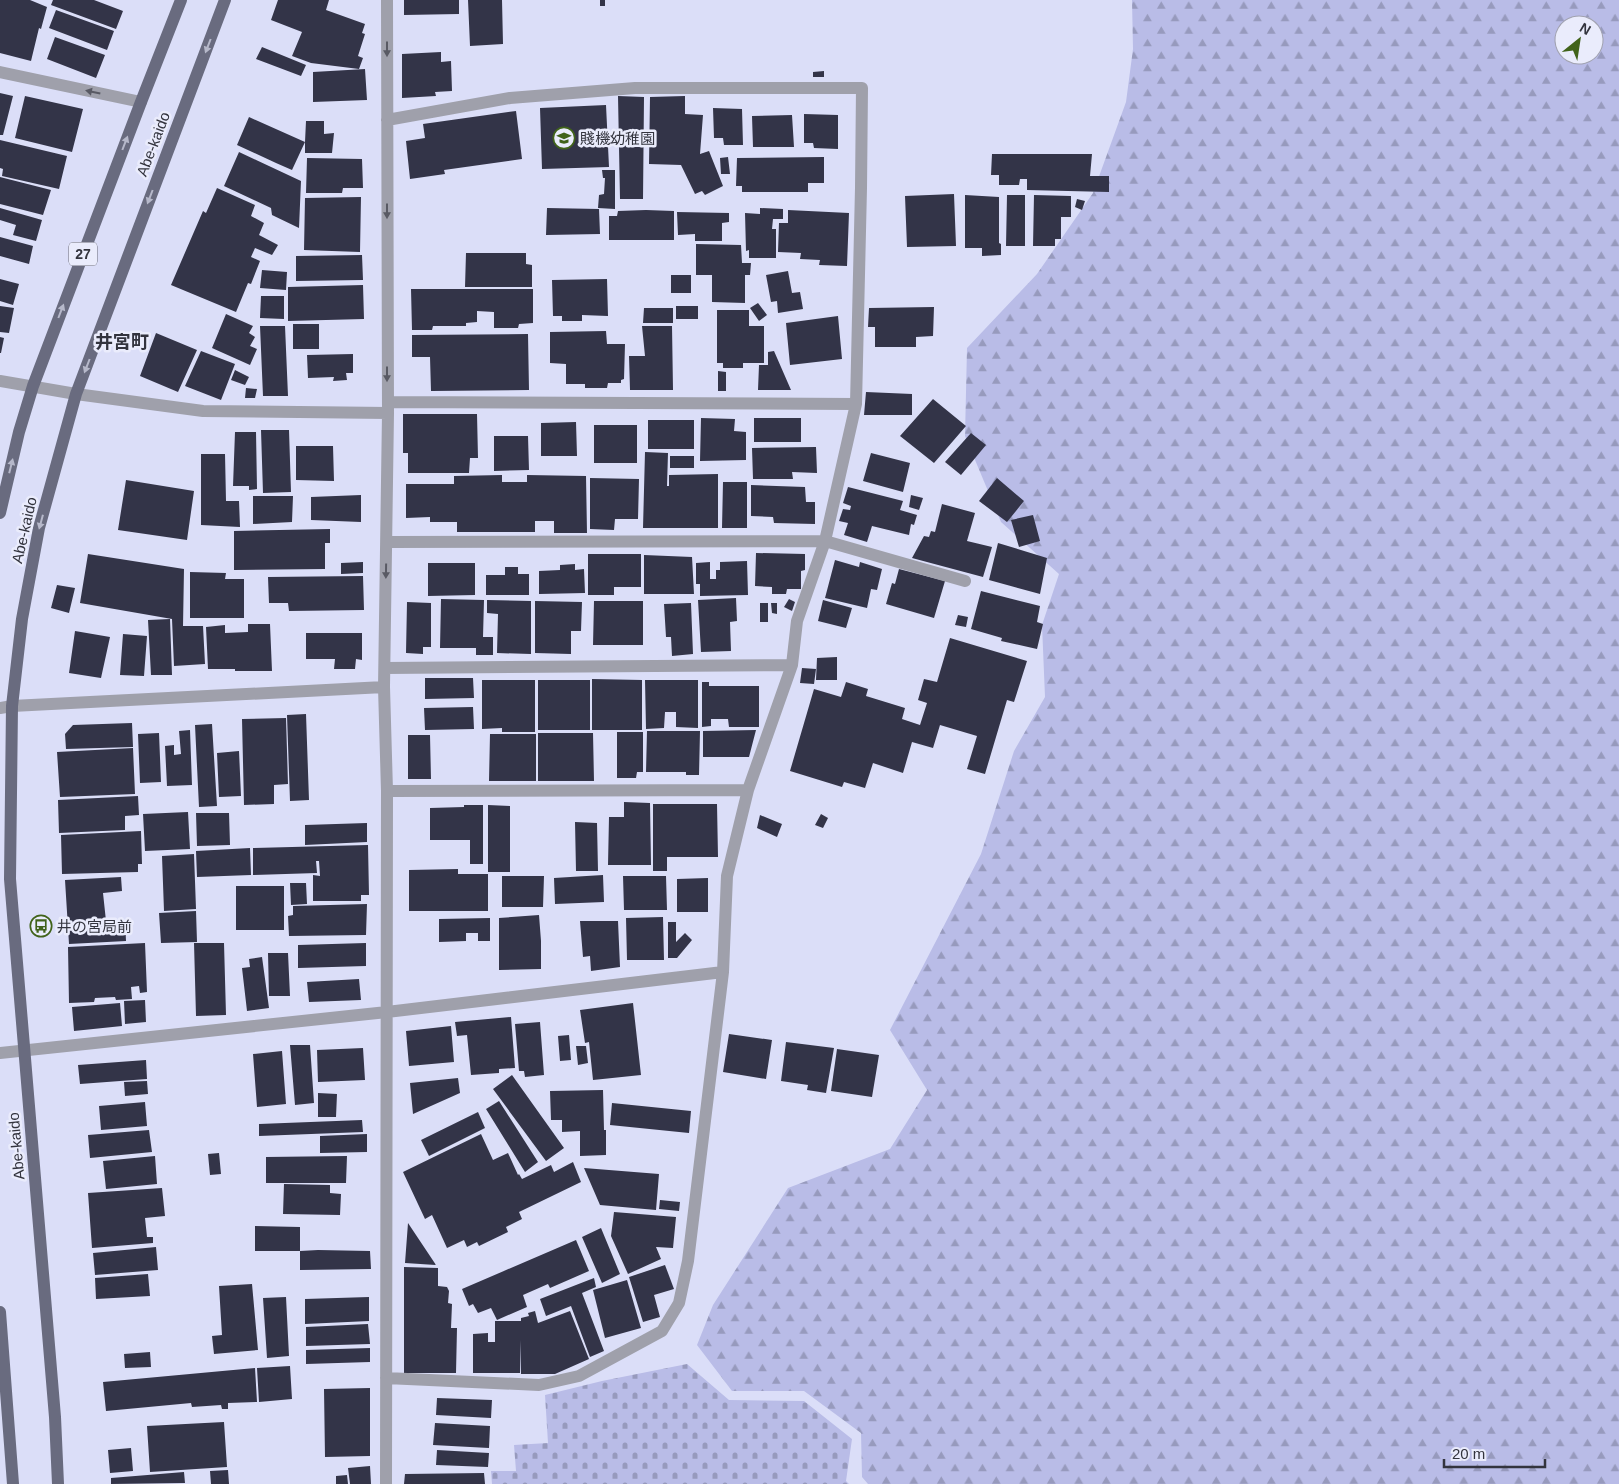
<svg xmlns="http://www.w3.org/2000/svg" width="1619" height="1484" font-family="Arial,'Noto Sans JP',sans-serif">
  <defs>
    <pattern id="forest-firs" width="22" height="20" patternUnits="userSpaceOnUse" patternTransform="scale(1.25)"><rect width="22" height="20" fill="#b9bce7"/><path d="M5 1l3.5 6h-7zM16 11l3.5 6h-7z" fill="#979abd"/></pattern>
    <pattern id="cemetery-stones" width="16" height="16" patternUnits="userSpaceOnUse" patternTransform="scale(1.25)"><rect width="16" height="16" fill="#b9bce7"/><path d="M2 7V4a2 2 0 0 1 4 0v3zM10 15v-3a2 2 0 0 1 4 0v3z" fill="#979abd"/></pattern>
  </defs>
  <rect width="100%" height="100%" fill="#dbdef8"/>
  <path fill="url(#forest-firs)" fill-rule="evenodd" d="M1132,0h487v1484h-751l-6,-7 -1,-44 -57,-42h-72l-35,-46 16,-40 75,-117 102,-39 37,-59 -37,-60 91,-176 33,-103 31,-54 -3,-72 17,-51 -58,-52 -36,-86 2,-88 70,-74 56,-81 33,-91 7,-53zM1564,25h30v30h-30z"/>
  <path fill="url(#cemetery-stones)" d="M687,1364l42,36 75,1 48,38 -6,42 3,3h-357l-1,-13h25l-2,-26 34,-2 -3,-48 57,-14z"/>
  <path fill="#333448" d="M0,0h30l17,7 -6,22 -2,-1 -8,33 -31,-8z
    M53,0h41l29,11 -7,18 -65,-24z
    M278,0h51l-3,10 39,14 -3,9 3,1 -7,22 5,2 -4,11 -48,-6 -19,-7 10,-24 -31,-12z
    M404,0h55v14l-55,1z
    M468,0h34l1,44 -33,2z
    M600,0h5v6h-5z
    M56,10l58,21 -7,19 -58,-22z
    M55,37l50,18 -9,23 -49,-19z
    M262,47l44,18 -5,11 -45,-17z
    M441,52v10l10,-1 1,30 -17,1 1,4 -34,2v-44z
    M365,69l2,31 -54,2v-30z
    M824,71v6h-11v-5z
    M0,93l13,3 -10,39h-3z
    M25,96l58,13 -11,43 -57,-14z
    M618,96l26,1 -1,102h-23z
    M685,96v18l18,1 -3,39 9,-3 14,35 -18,9 -3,-4 -7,3 -14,-29 -32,-1 1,-67z
    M606,105l3,62 -67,2 -2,-61z
    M713,108l29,1 1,36h-19l-1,-7h-9z
    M516,111l6,48 -78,11 1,4 -35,5 -4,-38 19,-3 -2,-14z
    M804,114l34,1v34l-24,-1 -1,-5h-9z
    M792,115l2,32h-41l-1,-31z
    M249,117l56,25 1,-21h18v13l10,-1 -2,20h-27v-11l-13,28 -16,-7 -39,-18z
    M0,140l67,16 -8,33 -57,-13 1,-7 -3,-1z
    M239,152l62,29 -2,47 -27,-13 -1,-7 -47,-22z
    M992,154h100l-2,22h19v16l-82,-2v-11h-7l-1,6h-20v-10h-8z
    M728,157l2,17h-9l-1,-16z
    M824,157v26h-16v9h-66v-6h-6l1,-28z
    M307,158l55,1 1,29h-20l-1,5h-36z
    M602,170h13v39l-17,-1 1,-13 5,-1 1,-16h-2z
    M0,177l51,13 -8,25 -43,-11z
    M217,188l38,17 -4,11 13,7 -5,12 19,10 -6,10 -17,-7 -4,9 9,4 -9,23 -3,-1 -12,29 -65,-27 32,-74 3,2z
    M954,194l2,52 -49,1 -2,-51z
    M965,195l34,2v46l2,1v11l-19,1v-8h-17z
    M1007,195h18v51h-19z
    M1034,195l37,1v21h-10v22h-6v7h-22z
    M361,197l-1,55 -56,-2 1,-52z
    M1077,199l8,2 -3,9 -7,-3z
    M0,208l42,12 -6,21 -23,-6 3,-10 -16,-5z
    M547,208l52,1 1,25 -54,1z
    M760,208l23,1v10h-10l-1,10h4v29h-27v-8l-3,1 -1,-38 15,1z
    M646,210l28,1v29h-65v-24h8l1,-5z
    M788,210l61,3 -2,53 -28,-1 1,-5 -20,-1 1,-6 -23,-1 1,-29h9z
    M677,212l52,1v9l-7,1v18h-27v-7l-17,1z
    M0,237l33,9 -4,18 -29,-8z
    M696,244l45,1 1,18h9l-1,12h-5v28l-33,-1v-27h-16z
    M466,253h60v11l6,1v22h-67z
    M362,255l1,25 -67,1v-25z
    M262,270l25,2 -1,18 -26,-2z
    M788,271l4,22 8,-1 3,17 -25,4 -1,-12 -6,1 -5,-27z
    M671,275h20v18h-20z
    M0,279l19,5 -6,21 -13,-4z
    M607,279l1,37 -26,-1v6h-20v-5h-9l-1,-36z
    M363,285l1,34 -76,2v-34z
    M411,289h122v34l-14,1 -1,4h-24v-16l-17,-1v11l-11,1v3h-33l-1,4h-20z
    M261,296h23v23l-24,-1z
    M758,303l9,12 -8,6 -9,-13z
    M0,306l14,2 -5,25 -9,-1z
    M676,306h22v13h-22z
    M934,307l-1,29 -17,1v10h-41v-20h-7l1,-19z
    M644,308h29v15h-30z
    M717,310h32v16h15v37h-21v5h-20v-5h-6z
    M226,314l27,12 -4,7 6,4 -5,9 7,3 -7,16 -38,-17z
    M838,316l4,43 -52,6 -4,-42z
    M293,324h26v25h-26z
    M260,326h25l3,70h-25z
    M642,326h30l1,64h-43l-1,-34h16z
    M606,331l1,13h18l-1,35 -3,1v3h-13l-1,5h-22v-4h-19v-20l-16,-1v-31z
    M156,333l41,17 -19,42 -38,-16z
    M528,334l1,56 -98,1 -1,-34h-18v-22z
    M0,337l4,1 -3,15h-1z
    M201,351l34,13 -14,36 -36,-14z
    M774,351l17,39h-33l1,-25h9v-13z
    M353,354v19h-7l1,7 -14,1 1,-4 -26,1 -1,-23z
    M235,370l14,7 -4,8 -14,-5z
    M718,371l8,1v19h-8z
    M246,388l11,1 -2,9h-10z
    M866,392l46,2v21h-48z
    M933,399l33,27 -32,37 -34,-27z
    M403,414h74l1,44h-8l-1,15h-61v-20h-5z
    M701,418l34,1 -1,12 12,1v28l-46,1z
    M754,418h47v24h-47z
    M648,420h46v29h-46z
    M576,422l1,34h-36v-33z
    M594,425h43v38h-43z
    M261,430h28l2,62 -28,1z
    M235,432h21l1,57 -8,1v-4h-16z
    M971,433l15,12 -25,30 -16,-13z
    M494,436h34l1,34 -35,1z
    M296,446h37l1,35 -38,-1z
    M816,447l1,26 -25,-1 1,7h-40l-1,-31z
    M645,452l23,1 -1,33h2v-11l49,-1v54h-75z
    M871,453l39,10 -7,29 -40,-11z
    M201,454h24l1,47h13l1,26 -39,-2z
    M670,456h24v12h-24z
    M502,475v7h25v-7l59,1 1,57h-33v-12h-19v11h-78v-10h-27v-5l-24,1v-34h48v-8z
    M590,478l49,1 -1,40h-23l-1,11 -24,-1z
    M997,478l27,23 -17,21 -28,-21z
    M126,480l68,11 -7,49 -69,-10z
    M723,482h24v46h-25z
    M751,485l54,2 1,15h9v22l-41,-1 -1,-6 -22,-1z
    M848,487l55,14 -3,9 17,5 -3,10 -3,-1 -2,11 -37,-9 -5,16 -23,-7 4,-12 -9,-2 4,-12 7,1 1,-4 -8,-3z
    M361,495v27l-50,-2v-23z
    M911,495l12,3 -4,12 -10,-3z
    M253,496h40l-1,26 -39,2z
    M942,504l33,9 -8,28 25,6 -9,30 -71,-19 12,-22 5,1 2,-6 4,1z
    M1033,515l7,26 -21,6 -8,-27z
    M330,529v14h-5v26l-91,1v-39z
    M998,543l49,15 -7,36 -51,-14z
    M756,553l49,1v16l-4,1v18h-14l-1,5h-14v-7l-17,-1z
    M88,554l96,15 -1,57h20l2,38 -31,2 -2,-47 -92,-16z
    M588,554h53v33h-27v8h-26z
    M644,555l48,2 2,37h-50z
    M835,560l24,7 1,-5 22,7 -5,21 -6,-1 -4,19 -42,-10z
    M747,561l1,34 -48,1v-12h-4v-21l14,-1v17h6v-9h4v-8z
    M363,562v11l-22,1v-11z
    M428,563h47v32l-47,1z
    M575,564v6l9,-1 1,24 -46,1v-23l21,-1v-5z
    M505,567h13v7h11v21h-43v-20h19z
    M899,569l46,12 -11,37 -48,-14 6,-21 3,1z
    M190,572l36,1 -1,6h19v39h-54z
    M363,576l1,34 -75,1 -1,-8h-19l-1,-26z
    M57,585l18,3 -6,25 -18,-5z
    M981,591l59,15 -3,16 6,2 -6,25 -36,-8 1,-3 -31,-9z
    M736,598l1,23 -7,1 1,29 -30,1 -3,-52z
    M441,599l43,1 -1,37h10v18h-17v-7h-36z
    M789,599l6,3 -3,9 -8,-4z
    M487,600l44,1v53l-34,-1 1,-39 -11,-1z
    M823,600l29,8 -6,20 -28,-7z
    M535,601l47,1 -1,29h-10v23l-36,-1z
    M594,601h49v44h-50z
    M407,602l24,1v44h-8v7l-17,-1z
    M691,603l2,51 -21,2 -1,-19h-5l-2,-33z
    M760,603h8v19h-8z
    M771,603h6v11l-5,-1z
    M958,615l10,2 -2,10 -11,-2z
    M170,619l2,56h-21l-3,-55z
    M248,624h22l2,47h-37v-2h-27l-2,-42 19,-2v8l23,-1z
    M75,631l35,6 -9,41 -32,-5z
    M306,633h56v27l-6,-1 -1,10h-21l1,-10h-29z
    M123,634l24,2 -3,40 -24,-1z
    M950,638l77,23 -13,41 -7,-2 -22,74 -18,-5 10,-33 -37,-11 -7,23 -21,-6 -9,31 -30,-10 -8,25 -21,-6 -2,5 -52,-16 24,-82 27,8 5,-15 22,7 -2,7 39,12 -3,11 18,6 7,-22 -9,-3 6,-21 13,3z
    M837,657v23h-21l1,-22z
    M802,668l14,1 -2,15 -14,-1z
    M425,678h48l1,20 -49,1z
    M592,679l50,1v50h-50z
    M482,680h53v52h-33v-4l-20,1z
    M538,680h52v50h-52z
    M645,680h53v48l-22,-1v-15h-11l-1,16 -18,1z
    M702,682h7v4h50v41h-30l-1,-8h-17v7l-9,1z
    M473,707l1,22 -49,1 -1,-22z
    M306,714l3,86 -19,1 -3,-86z
    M286,718l2,66 -14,1v19l-30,1 -2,-86z
    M132,723l1,24 -67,2 -1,-15 8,-9z
    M212,724l5,82 -18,1 -4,-82z
    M190,730l2,55 -25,1 -2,-40 9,-1v10l7,-1 -2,-23z
    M756,730l-7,27h-46v-26z
    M647,731h53l-1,44h-13v-3h-40z
    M617,732h26v40h-6l-1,6h-19z
    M159,733l2,49 -21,1 -2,-49z
    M538,733h55l1,48h-56z
    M490,734h46v47h-47z
    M408,735h22l1,44h-23z
    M133,748l2,46 -75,3 -3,-45z
    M239,751l2,45 -22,1 -2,-44z
    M138,796l1,19 -14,1v14l-66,3 -1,-33z
    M624,802l26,1 1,62h-43l1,-48h15z
    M653,804h64l1,53h-51v14h-14z
    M464,805h19v59h-13v-24h-40v-32l34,-1z
    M488,805l22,1v66h-22z
    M188,812l2,37 -45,2 -2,-37z
    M196,813h33l1,32 -33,1z
    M821,814l7,4 -5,10 -8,-3z
    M760,815l22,9 -5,13 -20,-9z
    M575,822l22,1 1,48h-22z
    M367,823v19l-62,3v-20z
    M141,831l1,33h-4v8l-76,2 -1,-39z
    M368,845l1,50h-8v6h-48v-26l7,1 -1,-15h-3l1,12 -64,2v-27z
    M250,848l1,27 -54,2 -1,-26z
    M194,854l2,55 -32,2 -2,-55z
    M458,869v5h30v37h-79v-41z
    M603,875l1,27 -49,2 -1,-26z
    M502,876h42l-1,31h-41z
    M623,876h43l1,34h-43z
    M121,877l1,14 -19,2 3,28 19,-1 1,21 -57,3 -4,-64z
    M708,878v34h-31v-33z
    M290,883h16l1,21 -16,1z
    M236,886h48v44h-48z
    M367,904l-1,31 -77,1 -1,-20 5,-1v-9z
    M196,911l1,31 -36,1 -2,-30z
    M539,915l2,26v28l-42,1v-52z
    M663,917l1,43h-37l-1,-42z
    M490,918v23h-12v-8h-12v8l-27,1v-23z
    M580,921h38l2,46 -29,4 -1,-15 -7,1z
    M668,922h8v20l9,-9 7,7 -15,18h-9z
    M145,943l2,49 -7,1 -1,-7 -8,1 1,12 -16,1 -1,-3 -20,1 -1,4 -25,1 -1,-56z
    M194,943h30l2,72 -30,1z
    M366,943v23l-68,2v-23z
    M268,953h20l2,43h-21z
    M262,957l7,51 -22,3 -5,-43 8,-1 -1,-8z
    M359,979l2,21 -52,2 -2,-20z
    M145,1000l1,22 -21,2 -1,-23z
    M120,1003l2,23 -48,5 -2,-24z
    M633,1003l8,72 -48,5 -4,-38 -4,1 -5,-33z
    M511,1017l4,51 -16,1v4l-28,2 -4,-40 -10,1 -2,-14z
    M540,1022l4,53 -19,2 -1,-6h-5l-4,-47z
    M451,1026l3,36 -45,4 -3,-35z
    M729,1034l43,6 -6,39 -43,-7z
    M569,1035l2,25 -11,1 -2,-25z
    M786,1042l48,6 -8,45 -19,-3 1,-5 -27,-4z
    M290,1045h20l4,58 -19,2z
    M576,1046h10l2,17 -10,2z
    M363,1048l2,32 -47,2 -1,-32z
    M837,1049l42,6 -7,42 -41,-6z
    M282,1051l4,53 -29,3 -4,-53z
    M146,1060l1,19 -67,5 -2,-19z
    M512,1075l52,73 -18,13 -53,-72z
    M458,1078l2,15 -47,21 -3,-31z
    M147,1081l1,13 -23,2 -1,-14z
    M603,1090l1,40h2v25l-26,1v-25l-18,1v-12h-11l-1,-29z
    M318,1093l19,1 -1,23h-18z
    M499,1101l39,61 -13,10 -39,-63z
    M145,1102l2,24 -46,4 -2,-24z
    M612,1103l79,8 -2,22 -79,-8z
    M478,1112l7,16 -56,28 -8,-16z
    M362,1120l1,12 -104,4v-12z
    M149,1130l3,22 -62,6 -2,-23z
    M367,1134v18l-47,1v-17z
    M481,1134l12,26 15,-7 10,22 1,-1 3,5 29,-14 3,7 19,-10 8,20 -62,30 3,7 -16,8 2,5 -29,14 -2,-4 -10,5 -3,-7 -17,8 -15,-33 -7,4 -22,-47z
    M219,1153l2,21 -11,1 -2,-21z
    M155,1156l2,28 -51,5 -3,-28z
    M347,1156l-1,27h-80v-26z
    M584,1168l75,6 -3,36 -56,-5z
    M284,1184l46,1v8l11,1 -1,21 -57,-1z
    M162,1188l3,28 -20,2 2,19h6v6l-61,5 -4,-55z
    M660,1200l20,2 -1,9 -20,-2z
    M614,1212l62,5 -3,31 -17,-1 5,12 -33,15 -17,-38z
    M408,1223l28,42 -31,-2z
    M255,1226l45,1v24h-45z
    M601,1228l19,46 -18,9 -20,-46z
    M576,1240l13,31 -39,17 -2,-4 -25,11 4,12 -30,13 -6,-12 -13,5 -5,-9 -4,2 -7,-17z
    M156,1247l2,23 -63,5 -2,-22z
    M318,1250l52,1 1,18 -71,1v-19z
    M665,1265l9,24 -20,6 6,22 -17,5 -14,-45z
    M404,1267l34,1v18l9,1 2,4 -1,12 4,1 -1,24h6l-1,45h-52z
    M148,1274l2,22 -54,3 -1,-21z
    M594,1278l2,9 -14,6 22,58 -14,6 -19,-51 -25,10 -6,-17z
    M627,1280l14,48 -36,10 -12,-48z
    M252,1284l6,66 -44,4 -2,-18 10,-1 -3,-49z
    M286,1297l3,59 -22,2 -4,-60z
    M369,1297v24l-64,3v-25z
    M535,1311l3,12 32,-12 19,48 -34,15h-34l-1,-34v33h-47v-39l15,-1v9h7v-21h26v-3l8,-2 -1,-3z
    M368,1324l2,20 -64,2v-19z
    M370,1348v14l-64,2v-14z
    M150,1352l1,15 -26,1 -1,-14z
    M290,1366l2,33 -33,3 -2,-34z
    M255,1368l2,34 -29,1v6h-6l-1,-4 -29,2 -1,-4 -85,8 -3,-29z
    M370,1388v68l-45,1 -1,-68z
    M437,1398l55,2 -1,18 -55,-3z
    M224,1422l3,45 -77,5 -3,-46z
    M435,1423l55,3 -1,22 -56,-3z
    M131,1448l2,23 -23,2 -2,-23z
    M437,1450l52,3 -1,14 -52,-2z
    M370,1466l1,18h-21l-2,-16z
    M228,1470l1,14h-18l-1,-13z
    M184,1472l1,11 -74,1v-6z
    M484,1473l1,11h-81l1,-10z
    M347,1475l1,9h-12v-8z"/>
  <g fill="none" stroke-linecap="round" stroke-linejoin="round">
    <path stroke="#9fa0ab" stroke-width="12" d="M0,72l141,30
      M0,381l76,13 127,17 185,2
      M388,402l468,2
      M387,542l438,-1 140,40
      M385,668l407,-3
      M0,708l12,-2 372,-19
      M387,791l361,-1
      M0,1053l387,-41 336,-40
      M386,1378l153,7 40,-9 83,-45 17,-28 9,-42 35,-289 4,-96 21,-86 44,-125 5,-44 28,-80 31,-137 5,-216 1,-100h-227l-125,10 -123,22
      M386,1484l1,-693 -3,-104 4,-274 -1,-413"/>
    <path stroke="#696b7f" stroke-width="12" d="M0,513l19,-81 14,-46 108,-284 40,-102
      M0,1312l13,172
      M58,1484l-3,-67 -45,-538 2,-173 10,-87 17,-91 37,-134 149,-394"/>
  </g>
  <defs><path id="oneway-solid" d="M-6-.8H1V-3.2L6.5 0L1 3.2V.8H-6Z" transform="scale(1.25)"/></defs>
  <g fill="#b6b8ca">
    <use href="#oneway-solid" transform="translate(208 46) rotate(111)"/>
    <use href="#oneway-solid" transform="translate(125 143) rotate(-69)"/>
    <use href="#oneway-solid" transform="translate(150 197) rotate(111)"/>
    <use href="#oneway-solid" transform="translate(61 311) rotate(-69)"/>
    <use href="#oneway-solid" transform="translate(87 366) rotate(111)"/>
    <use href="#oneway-solid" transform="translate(11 466) rotate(-76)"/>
    <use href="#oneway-solid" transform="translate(41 522) rotate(105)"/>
  </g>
  <g fill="#595a64">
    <use href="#oneway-solid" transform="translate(387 49) rotate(90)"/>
    <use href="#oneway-solid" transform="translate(93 92) rotate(-168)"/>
    <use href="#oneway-solid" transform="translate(387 211) rotate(90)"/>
    <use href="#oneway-solid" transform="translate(387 374) rotate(90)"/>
    <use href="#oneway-solid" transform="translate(386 571) rotate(91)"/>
  </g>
  <defs>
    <g id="school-ring" transform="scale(1.125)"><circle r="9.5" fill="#eaecfc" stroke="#41631a" stroke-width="1.5"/><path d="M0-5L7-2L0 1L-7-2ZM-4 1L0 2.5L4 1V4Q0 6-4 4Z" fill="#41631a"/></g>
    <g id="bus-ring" transform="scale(1.125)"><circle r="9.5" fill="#eaecfc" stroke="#41631a" stroke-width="1.5"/><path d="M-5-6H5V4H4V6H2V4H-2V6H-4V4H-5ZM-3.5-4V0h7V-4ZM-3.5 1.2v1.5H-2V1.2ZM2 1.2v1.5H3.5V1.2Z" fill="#41631a"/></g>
  </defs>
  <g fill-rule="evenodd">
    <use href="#school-ring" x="564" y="138"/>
    <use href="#bus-ring" x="41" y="926"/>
  </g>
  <g text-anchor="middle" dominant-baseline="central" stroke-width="5" stroke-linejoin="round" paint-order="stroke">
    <rect fill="#eaecfc" stroke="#6a6b77" stroke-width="1" x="69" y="242.5" width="28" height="23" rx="4"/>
    <g font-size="14" font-weight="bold" fill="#33343e">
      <text x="83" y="254">27</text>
    </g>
    <g font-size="15" fill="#33343e" stroke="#eaecfc" text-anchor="start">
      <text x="580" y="138">賤機幼稚園</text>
      <text x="57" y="926">井の宮局前</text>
    </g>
    <g font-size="15" fill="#33343e" stroke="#eaecfc">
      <text transform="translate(153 144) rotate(-69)">Abe-kaido</text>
      <text transform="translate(24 530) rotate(-77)">Abe-kaido</text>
      <text transform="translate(16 1146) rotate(-95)">Abe-kaido</text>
    </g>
    <g font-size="18" font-weight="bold" fill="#33343e" stroke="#eaecfc">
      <text x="122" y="342">井宮町</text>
    </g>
  </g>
  <g transform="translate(1579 40) rotate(30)"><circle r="24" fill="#eaecfc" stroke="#a1a2b0"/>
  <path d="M0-4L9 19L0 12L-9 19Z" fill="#41631a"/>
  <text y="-8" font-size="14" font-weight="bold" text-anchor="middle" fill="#33343e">N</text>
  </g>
  <path d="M1444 1459v8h101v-8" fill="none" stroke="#33343e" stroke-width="2.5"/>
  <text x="1452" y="1459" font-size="15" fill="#33343e" stroke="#eaecfc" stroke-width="4" paint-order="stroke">20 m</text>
</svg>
